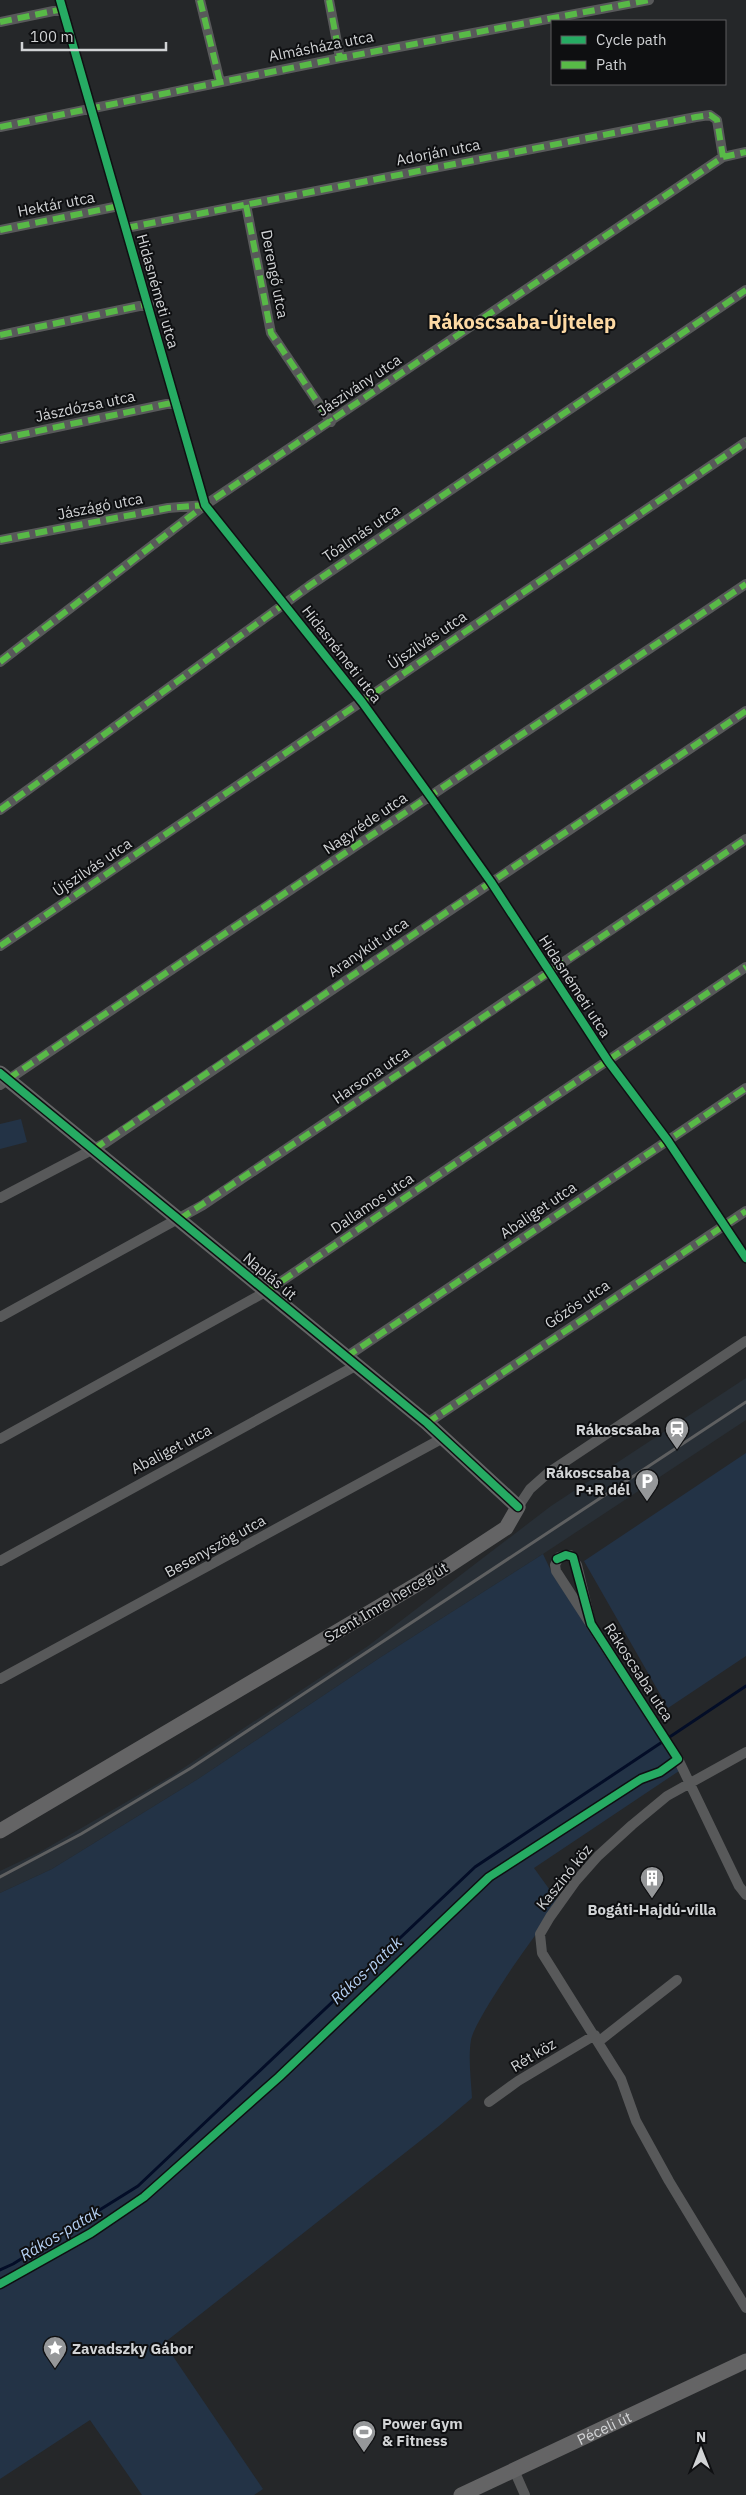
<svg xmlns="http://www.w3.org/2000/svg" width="746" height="2495" font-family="'IBM Plex Sans',sans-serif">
  <rect width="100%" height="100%" fill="#252729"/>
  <path fill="#282f36" d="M746,1378v42l-203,134 -162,103 -183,122 -146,90 -52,24v-22l40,-19 133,-77 195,-129 183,-140z"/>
  <path fill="#233346" d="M21,1119l6,23 -27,7v-25z
    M746,1453v203l-78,52 -84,-147z
    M543,1554l10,21 102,152 24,44 -145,97 26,36c-18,19 -85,114 -89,136 -3,18 0,39 1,58l-33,28 -275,217 99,146 -9,6h-112l-52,-75 -90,59v-586l52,-24 146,-90 183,-122z"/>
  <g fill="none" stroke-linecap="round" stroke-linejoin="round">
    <path stroke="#030d27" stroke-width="3" d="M0,2270l13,-6 125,-78 337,-319 271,-181"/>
    <path stroke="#58595a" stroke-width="10" d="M60,0l145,505 157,197 68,94 61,86 117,179 60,80 78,117
      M200,0l20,82
      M329,0l11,58
      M0,22l63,-13
      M0,127l340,-69 309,-58
      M246,205l25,128 60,89
      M126,228l570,-111 14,-2 7,5 6,37
      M0,230l119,-24
      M0,335l149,-31
      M0,439l176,-37
      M0,540l168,-32 37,-3
      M0,662l205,-157 518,-348 23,-5
      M0,810l309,-224 437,-296
      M0,946l746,-504
      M0,1085l746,-501
      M0,1198l105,-55 641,-432
      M0,1317l203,-112 543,-366
      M346,1357l400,-269
      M427,1423l319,-212
      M0,1439l267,-148 479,-324
      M518,1507l12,-18 18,-16 198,-132
      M0,1561l357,-196
      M591,1624l-14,-59 -7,-10 -11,2 -4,8 1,6 122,188 61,127 7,9
      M0,1679l443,-241
      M746,1752l-79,44 -35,29 -34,31 -23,26 -25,35 -10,17 2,19 79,126 15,42 33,60 77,127
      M598,2042l79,-62
      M489,2102l29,-21 77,-46
      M514,2470l11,25"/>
    <g stroke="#646465" stroke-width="15">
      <path d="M0,1073l427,350 91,84 -12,21 -58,38 -448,265"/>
      <path id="s1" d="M461,2495l285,-134"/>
    </g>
    <path stroke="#5f6061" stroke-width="3" d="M0,1877l81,-43 110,-66 555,-366"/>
    <path stroke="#58b947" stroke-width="6" stroke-dasharray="12 6" stroke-linecap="butt" d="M200,0l20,82
      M329,0l11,58
      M0,22l63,-13
      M0,127l340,-69 309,-58
      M246,205l25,128 60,89
      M126,228l570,-111 14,-2 7,5 6,37
      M0,230l119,-24
      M0,335l149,-31
      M0,439l176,-37
      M0,540l168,-32 37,-3
      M0,662l205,-157 518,-348 23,-5
      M0,810l309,-224 437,-296
      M0,946l746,-504
      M8,1079l738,-495
      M94,1149l652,-438
      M180,1219l222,-147 344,-233
      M267,1291l479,-324
      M346,1357l400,-269
      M427,1423l319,-212"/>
    <g stroke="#0e0f11" stroke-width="11">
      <path id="cycleway" d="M60,0l145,505 157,197 68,94 61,86 117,179 60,80 78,117
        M0,1073l427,350 91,84
        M0,2284l91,-51 53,-36 135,-120 210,-200 152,-98 19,-7 18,-13 -87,-135 -18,-67 -7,-2 -9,4"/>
    </g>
    <use href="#cycleway" stroke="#26ab63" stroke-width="8"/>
  </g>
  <defs>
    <g id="station-pin" transform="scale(1.25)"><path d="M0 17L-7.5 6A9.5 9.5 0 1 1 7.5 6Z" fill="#959799" stroke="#0e0f11"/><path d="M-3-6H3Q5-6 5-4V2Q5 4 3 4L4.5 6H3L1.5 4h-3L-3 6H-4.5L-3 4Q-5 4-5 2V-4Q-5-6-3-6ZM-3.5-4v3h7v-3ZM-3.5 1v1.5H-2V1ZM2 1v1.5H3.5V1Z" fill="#fff"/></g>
    <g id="parking-pin" transform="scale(1.25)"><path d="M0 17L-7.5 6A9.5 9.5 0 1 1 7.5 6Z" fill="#959799" stroke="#0e0f11"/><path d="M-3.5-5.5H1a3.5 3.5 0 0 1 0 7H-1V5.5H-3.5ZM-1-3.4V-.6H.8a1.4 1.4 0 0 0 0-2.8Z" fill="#fff"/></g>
    <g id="building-pin" transform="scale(1.25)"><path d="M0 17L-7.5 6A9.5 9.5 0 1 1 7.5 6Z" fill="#959799" stroke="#0e0f11"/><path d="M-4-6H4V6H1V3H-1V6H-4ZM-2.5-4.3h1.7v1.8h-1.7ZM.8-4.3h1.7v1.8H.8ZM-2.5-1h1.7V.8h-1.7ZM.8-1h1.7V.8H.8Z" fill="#fff"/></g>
    <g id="sight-pin" transform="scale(1.25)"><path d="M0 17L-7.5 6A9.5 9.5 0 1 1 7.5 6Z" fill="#959799" stroke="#0e0f11"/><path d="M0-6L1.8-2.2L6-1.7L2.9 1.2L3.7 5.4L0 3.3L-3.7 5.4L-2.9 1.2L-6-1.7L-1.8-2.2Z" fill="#fff"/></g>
    <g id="stadium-pin" transform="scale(1.25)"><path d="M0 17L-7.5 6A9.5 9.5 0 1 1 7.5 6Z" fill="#959799" stroke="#0e0f11"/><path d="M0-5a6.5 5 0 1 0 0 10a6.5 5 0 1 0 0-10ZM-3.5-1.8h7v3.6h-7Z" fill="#fff"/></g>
  </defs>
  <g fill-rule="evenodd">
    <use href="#station-pin" x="677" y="1429"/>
    <use href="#parking-pin" x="647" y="1481"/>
    <use href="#building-pin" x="652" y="1878"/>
    <use href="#sight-pin" x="55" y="2348"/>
    <use href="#stadium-pin" x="364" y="2432"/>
  </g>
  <g text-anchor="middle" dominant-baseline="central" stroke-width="4" stroke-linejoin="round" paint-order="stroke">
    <g font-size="15" fill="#d1d3d5" stroke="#0e0f11">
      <text transform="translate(321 46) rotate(-11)">Almásháza utca</text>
      <text transform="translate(438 152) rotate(-11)">Adorján utca</text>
      <text transform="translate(56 204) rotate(-11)">Hektár utca</text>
      <text transform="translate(275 274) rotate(79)">Derengő utca</text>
      <text transform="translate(158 291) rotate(74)">Hidasnémeti utca</text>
      <text transform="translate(359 385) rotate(-34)">Jászivány utca</text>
      <text transform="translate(85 406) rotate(-12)">Jászdózsa utca</text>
      <text transform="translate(100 506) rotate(-11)">Jászágó utca</text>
      <text transform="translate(361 533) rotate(-34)">Tóalmás utca</text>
      <text transform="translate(427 640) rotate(-34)">Újszilvás utca</text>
      <text transform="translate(342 654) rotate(52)">Hidasnémeti utca</text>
      <text transform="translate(365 823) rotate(-34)">Nagyréde utca</text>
      <text transform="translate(92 867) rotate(-34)">Újszilvás utca</text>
      <text transform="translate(368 947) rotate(-34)">Aranykút utca</text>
      <text transform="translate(575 986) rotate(57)">Hidasnémeti utca</text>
      <text transform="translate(371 1075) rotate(-34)">Harsona utca</text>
      <text transform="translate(372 1203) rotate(-34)">Dallamos utca</text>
      <text transform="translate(538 1210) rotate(-34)">Abaliget utca</text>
      <text transform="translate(270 1276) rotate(40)">Naplás út</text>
      <text transform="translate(577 1304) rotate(-34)">Gőzös utca</text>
      <text transform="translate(171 1449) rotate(-28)">Abaliget utca</text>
      <text transform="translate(215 1546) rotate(-29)">Besenyszög utca</text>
      <text transform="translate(386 1602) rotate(-31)">Szent Imre herceg út</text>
      <text transform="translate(639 1672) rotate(57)">Rákoscsaba utca</text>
      <text transform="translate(564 1877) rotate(-51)">Kaszinó köz</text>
      <text transform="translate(533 2055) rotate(-31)">Rét köz</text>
      <text stroke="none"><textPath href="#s1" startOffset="158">Péceli út</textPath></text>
    </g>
    <g font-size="15" font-weight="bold" fill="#d1d3d5" stroke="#0e0f11" text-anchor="end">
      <text x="660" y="1429">Rákoscsaba</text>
      <text x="630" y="1472">Rákoscsaba<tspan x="630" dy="17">P+R dél</tspan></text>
      <text x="652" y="1909" text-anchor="middle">Bogáti-Hajdú-villa</text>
      <text x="72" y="2348" text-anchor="start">Zavadszky Gábor</text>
      <text x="382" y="2423" text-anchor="start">Power Gym<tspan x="382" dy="17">&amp; Fitness</tspan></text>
    </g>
    <g font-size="16" font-style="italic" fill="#b5d0f4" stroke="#0e0f11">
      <text transform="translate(366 1970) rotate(-43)">Rákos-patak</text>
      <text transform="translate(60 2233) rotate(-31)">Rákos-patak</text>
    </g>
    <g font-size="20" font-weight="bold" fill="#fdd9a3" stroke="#0e0f11">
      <text x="522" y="321">Rákoscsaba-Újtelep</text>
    </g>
  </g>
  <rect x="551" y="20" width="175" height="65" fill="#0e0f11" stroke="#5c5d5f"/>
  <rect x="561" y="36" width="25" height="8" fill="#26ab63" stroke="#5c5d5f"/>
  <text x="596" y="45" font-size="15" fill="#d1d3d5">Cycle path</text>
  <rect x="561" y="61" width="25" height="8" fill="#58b947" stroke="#5c5d5f"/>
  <text x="596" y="70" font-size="15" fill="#d1d3d5">Path</text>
  <g transform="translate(701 2450)" stroke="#0e0f11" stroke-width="4" paint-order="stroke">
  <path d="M0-4L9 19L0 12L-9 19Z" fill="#d1d3d5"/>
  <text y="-8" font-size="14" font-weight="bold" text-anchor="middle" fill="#d1d3d5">N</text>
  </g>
  <path d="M22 42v8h144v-8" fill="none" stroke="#d1d3d5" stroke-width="2.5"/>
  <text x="30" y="42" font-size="15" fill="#d1d3d5" stroke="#0e0f11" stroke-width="4" paint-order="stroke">100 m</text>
</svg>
